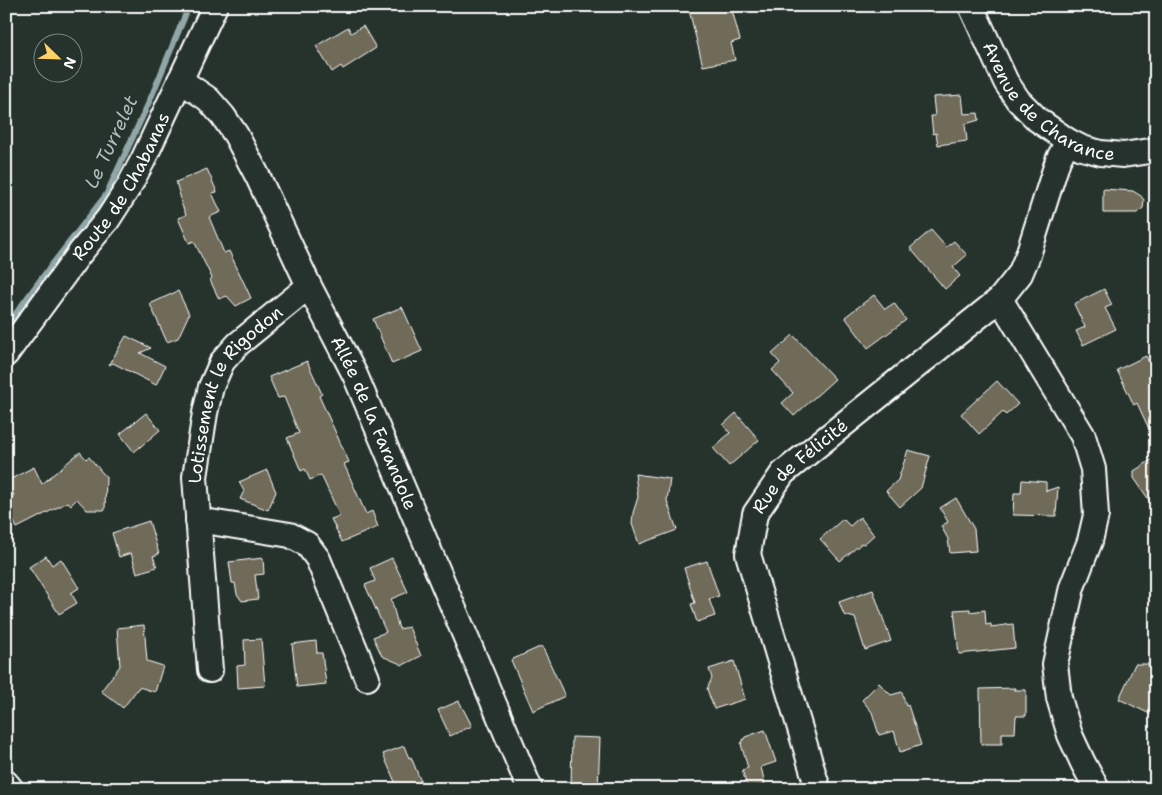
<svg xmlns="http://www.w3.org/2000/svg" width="1162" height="795" font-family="'Shantell Sans',sans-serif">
  <rect width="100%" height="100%" fill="#26332d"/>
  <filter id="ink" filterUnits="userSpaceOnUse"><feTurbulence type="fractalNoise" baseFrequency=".02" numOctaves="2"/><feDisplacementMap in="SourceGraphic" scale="10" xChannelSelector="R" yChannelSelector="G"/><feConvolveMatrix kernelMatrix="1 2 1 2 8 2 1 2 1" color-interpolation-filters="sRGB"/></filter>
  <g filter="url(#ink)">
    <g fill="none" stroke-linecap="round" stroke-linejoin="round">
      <path stroke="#92a8a8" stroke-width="6" d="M6,327l35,-48 65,-84 44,-95 39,-94"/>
    </g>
    <path fill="#706a58" stroke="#fff" d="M688,6h43l9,34 -9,3 4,17 -32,6z
      M363,26l13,22 -33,21 -2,-3 -9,6 -16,-26 32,-19 3,6z
      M962,95l2,19 14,-1 1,7 -14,4 2,17 -29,4 -2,-12 -3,1 -2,-18h4l-2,-19z
      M207,169l10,23 -5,1 9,19 -12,5 15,36 5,-2 22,47 -15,8 -9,-10 -8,3 -9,-19 2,-2 -18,-37 -5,2 -11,-25 8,-3 -6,-15 1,-1 -5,-17z
      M1103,189l30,2 8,5 3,4 -1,8 -6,5h-34z
      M931,230l15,17 8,-6 13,14 -14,12 7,9 -15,13 -35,-41z
      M1104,289l8,16 -7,3 11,21 -33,16 -7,-14 9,-4 -11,-23z
      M178,291l11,23 -11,24 -11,4 -17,-38z
      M874,295l11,14 9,-6 12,17 -38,28 -23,-31z
      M402,307l20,44 -30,13 -19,-45z
      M793,335l42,44 -41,37 -12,-13 11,-10 -21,-23 8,-7 -8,-9z
      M126,336l25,12 -11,5 25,13 -9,19 -43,-22 -4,2z
      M1146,356l10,21v67l-19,-41 -3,2 -17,-35z
      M307,361l15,33 -3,2 30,66 -5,2 22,50 6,-3 6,16 -36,15 -11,-23 9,-3 -19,-41 -11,5 -5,-11 -4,2 -14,-33 12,-5 -15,-36 -6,1 -9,-21z
      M997,381l21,23 -12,11 -3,-3 -24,22 -18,-20z
      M146,413l14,17 -26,22 -14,-18z
      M736,413l23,27 -30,26 -16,-18 17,-15 -7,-8z
      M908,450l22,6 -9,32 -21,19 -14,-16 12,-11z
      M80,452l6,7 3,-2 17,20 -1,33h-18l-10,-11 -6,6 -3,-3 -51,26 -11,-22v-7l8,-4 -7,-14 27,-14 8,17z
      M1156,457v53l-22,-32v-7z
      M267,470l9,22 -8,18 -28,-11 4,-8 -5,-9z
      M635,474l35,5 -3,22 10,29 -38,14 -7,-20 1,-11 5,-16z
      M1022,480l24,2v9l12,-4 -2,29 -43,-1 1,-22h7z
      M956,498l18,31 2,22 -26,2 -2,-14 -7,-13 7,-4 -8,-14z
      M860,517l14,18 -10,9 -2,-1 -22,18 -20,-22 23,-20 7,7z
      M149,521l10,33 -6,2 4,11 -20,6 -6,-20 -12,4 -7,-24z
      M46,556l6,9 9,-6 18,29 -8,5 6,10 -18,11 -30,-47z
      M263,558l1,16 -9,1 3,24 -16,2 -5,-7 -2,-11h-3l-3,-21z
      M392,558l16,34 -17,7 8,30 10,-2 12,29 -18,9 -21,-9 -9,-19 13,-5 -21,-47 10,-4 -5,-13z
      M707,561l12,35 -10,3 6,17 -18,6 -6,-18 4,-1 -11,-35z
      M873,590l18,51 -26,9 -10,-32 -11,-3 -5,-13z
      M970,609v3l15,-2 1,15 5,-1v3l22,-3 2,24 -56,6 -5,-44z
      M144,625l3,36 16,5 -8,26 -16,-5 -16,21 -22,-17 19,-25 -3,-38z
      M261,639l4,47 -27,2 -1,-22 8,-1 -1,-25z
      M316,641l1,12h5l4,31 -29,3 -5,-43z
      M542,646l23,50 -32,15 -22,-51z
      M734,661l11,38 -31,10 -7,-20 5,-11 -3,-9z
      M1135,664h14v3l7,1v49l-37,-18z
      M879,683l12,12 11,-3 4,14 2,-1 13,40 -21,7 -6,-21 -15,4 -7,-23 -10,-12z
      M1015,688l-1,2h12v26h-10l-1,17h-13v11h-21l-1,-55z
      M459,701l13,25 -22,10 -12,-26z
      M765,730l11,32 -15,5 4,17 -17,5 -6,-19 6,-2 -7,-24 4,-7z
      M572,737l28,1 -2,51h-27z
      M404,746l5,12 2,-1 10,25 -15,7h-8l-15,-35z"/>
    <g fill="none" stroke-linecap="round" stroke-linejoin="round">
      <g stroke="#fff" stroke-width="28">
        <g id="minor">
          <path id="s1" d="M971,6l35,76 12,18 20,20 30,21 14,7 19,5 22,2 33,-5"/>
          <path id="s2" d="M180,80l28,19 15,17 13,19 22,42 51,109 46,89 175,414"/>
          <path d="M1000,299l83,137 10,33 3,46 -6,26 -18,46 -17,77 4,34 11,37 13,28 14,26"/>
          <path id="s3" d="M6,354l74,-101 28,-34 20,-31 15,-28 72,-154"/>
          <path d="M198,520l92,15 17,9 11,15 49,119"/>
          <path id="s4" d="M210,670l-15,-193 10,-64 6,-26 11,-25 16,-18 71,-58"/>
          <path d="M6,783l5,6"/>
          <path id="s5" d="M818,789l-70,-235 7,-40 28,-41 217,-174 20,-25 8,-19 30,-95 10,-19"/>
        </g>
      </g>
      <use href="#minor" stroke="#26332d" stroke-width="24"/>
    </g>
  </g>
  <g text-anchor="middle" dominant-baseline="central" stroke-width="4.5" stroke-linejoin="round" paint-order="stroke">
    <g font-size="18" fill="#fff" stroke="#26332d">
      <text stroke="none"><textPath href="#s1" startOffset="130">Avenue de Charance</textPath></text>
      <text stroke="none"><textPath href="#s3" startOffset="204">Route de Chabanas</textPath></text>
      <text stroke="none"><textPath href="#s4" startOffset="289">Lotissement le Rigodon</textPath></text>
      <text stroke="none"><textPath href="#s2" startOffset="399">Allée de la Farandole</textPath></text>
      <text stroke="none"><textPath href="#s5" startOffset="352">Rue de Félicité</textPath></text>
    </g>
    <g font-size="19" font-style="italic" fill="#aebebe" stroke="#26332d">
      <text transform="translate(111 142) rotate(-65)">Le Turrelet</text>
    </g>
  </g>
  <rect width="1162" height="795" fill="none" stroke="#26332d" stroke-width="25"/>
  <rect x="12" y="12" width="1137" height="770" fill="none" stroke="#fff" stroke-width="2" filter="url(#ink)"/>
  <g transform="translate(58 58) rotate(113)"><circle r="24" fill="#26332d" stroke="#7d8581"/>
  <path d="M0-4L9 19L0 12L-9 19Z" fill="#ffd166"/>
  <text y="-8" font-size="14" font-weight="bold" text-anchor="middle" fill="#ffffff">N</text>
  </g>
</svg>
